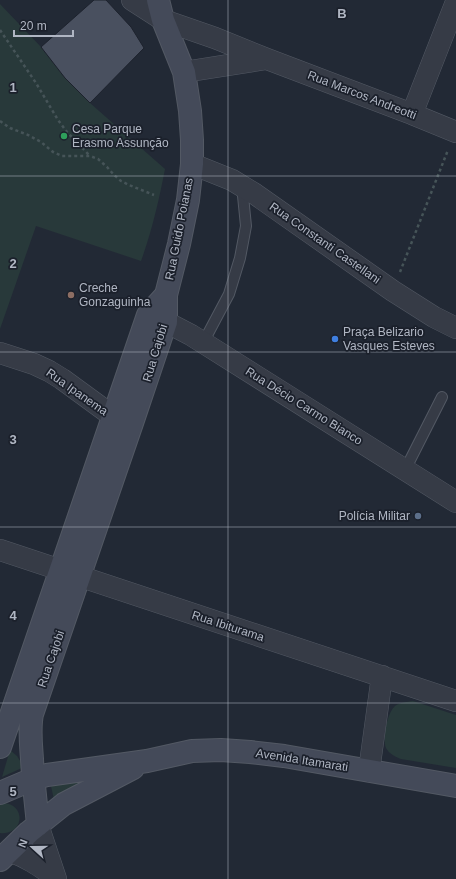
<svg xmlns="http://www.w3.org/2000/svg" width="456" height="879" font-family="Helvetica,sans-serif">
  <rect width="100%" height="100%" fill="#222935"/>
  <path fill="#28393a" d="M0,4l41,43 24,31 25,25 75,66c-6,31 -13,62 -24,92l-105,-35 -36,103z
    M413,701l43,14v53l-55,-9c-5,-2 -12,-5 -15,-11 -4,-9 1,-35 9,-42 5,-4 12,-4 18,-5z
    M10,750l7,6 7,11 -22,10z
    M98,776l-44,24 -3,-14z
    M3,803c24,1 21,33 -3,30v-29z"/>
  <path fill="#49505f" stroke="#1d222d" d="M94,0h12l25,27 13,21 -54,55 -25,-25 -24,-31z"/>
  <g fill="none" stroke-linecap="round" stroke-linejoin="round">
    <g stroke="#535964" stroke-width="12">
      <path id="service" d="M203,343l26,-49 11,-36 6,-32 -4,-40
        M405,470l37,-73"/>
    </g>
    <g stroke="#535964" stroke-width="22">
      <path id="minor" d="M132,0l31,20 52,18 52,21 145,55 44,18
        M184,72l82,-13
        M412,114l44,-112
        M192,164l40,16 23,14 138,97 41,26 22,11
        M149,315l17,7 25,13 265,167
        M0,353l34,11 15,7 13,8 52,38 14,5
        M0,550l456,151
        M369,771l13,-95
        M38,825l18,54
        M9,851c19,7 29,14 46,26"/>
    </g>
    <g stroke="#535964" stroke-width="24">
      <path id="secondary" d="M0,747l148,-432 18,-20
        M0,793l33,-14 14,-4 100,-14 45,-10 29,-1 29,2 34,4 172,30
        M38,825c-2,-22 -5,-44 -6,-66 -1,-15 -3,-30 0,-45l100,-291 34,-101v-27l13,-51 9,-44 4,-36v-24l-2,-29 -6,-39 -21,-52 -5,-20
        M0,860l29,-28 35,-28 69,-36"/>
    </g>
    <path stroke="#465458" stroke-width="2.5" stroke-dasharray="3 3" stroke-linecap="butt" d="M0,30l36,53 22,37 9,12 23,24
      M0,121l10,7 18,7 13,7 12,10 9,4h28l8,3 9,8 7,8 7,6 8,4 25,10
      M400,272l48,-122"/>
    <use href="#service" stroke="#363b46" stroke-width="10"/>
    <use href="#minor" stroke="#363b46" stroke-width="21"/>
    <use href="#secondary" stroke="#444a59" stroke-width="22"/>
  </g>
  <path fill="none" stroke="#b0b6c3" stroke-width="1" stroke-opacity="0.55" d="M228,0v879M0,176h456M0,352h456M0,527h456M0,703h456"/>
  <circle fill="#2e9e5b" stroke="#1b202b" stroke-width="1.5" cx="64" cy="136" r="4"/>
  <circle fill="#8d6e63" stroke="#1b202b" stroke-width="1.5" cx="71" cy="295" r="4"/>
  <circle fill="#3f7fe0" stroke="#1b202b" stroke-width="1.5" cx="335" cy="339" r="4"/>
  <circle fill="#5c6f8a" stroke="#1b202b" stroke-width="1.5" cx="418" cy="516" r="4"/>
  <g text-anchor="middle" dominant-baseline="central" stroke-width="3.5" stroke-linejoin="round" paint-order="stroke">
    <g font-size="12" fill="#b0b6c3" stroke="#1b202b">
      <text transform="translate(362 95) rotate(21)">Rua Marcos Andreotti</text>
      <text transform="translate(179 229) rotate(-79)">Rua Guido Poianas</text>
      <text transform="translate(325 243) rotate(35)">Rua Constanti Castellani</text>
      <text transform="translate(155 353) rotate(-73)">Rua Cajobi</text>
      <text transform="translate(77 392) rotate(35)">Rua Ipanema</text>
      <text transform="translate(304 406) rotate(32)">Rua Décio Carmo Bianco</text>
      <text transform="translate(228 626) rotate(18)">Rua Ibiturama</text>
      <text transform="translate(51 659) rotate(-71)">Rua Cajobi</text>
      <text transform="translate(302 760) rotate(9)">Avenida Itamarati</text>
    </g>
    <g font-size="12" fill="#b0b6c3" stroke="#1b202b" text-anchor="start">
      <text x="72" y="129">Cesa Parque<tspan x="72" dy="14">Erasmo Assunçăo</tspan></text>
      <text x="79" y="288">Creche<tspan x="79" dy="14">Gonzaguinha</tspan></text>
      <text x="343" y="332">Praça Belizario<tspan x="343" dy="14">Vasques Esteves</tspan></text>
      <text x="410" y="516" text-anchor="end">Polícia Militar</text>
    </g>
  </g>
  <g font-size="13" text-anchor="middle" font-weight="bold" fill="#b0b6c3" stroke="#1b202b" stroke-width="3.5" stroke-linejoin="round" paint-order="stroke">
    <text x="342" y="18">B</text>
    <text x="13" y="92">1</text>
    <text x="13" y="268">2</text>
    <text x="13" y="444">3</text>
    <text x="13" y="620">4</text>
    <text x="13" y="796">5</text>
  </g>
  <g transform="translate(32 847) rotate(291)" stroke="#1b202b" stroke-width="3" paint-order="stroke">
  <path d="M0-3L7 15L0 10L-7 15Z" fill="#b0b6c3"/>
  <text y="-6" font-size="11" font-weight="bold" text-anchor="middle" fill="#b0b6c3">N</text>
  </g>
  <path d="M14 30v6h59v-6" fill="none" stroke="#b0b6c3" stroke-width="2"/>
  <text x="20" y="30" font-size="12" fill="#b0b6c3" stroke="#1b202b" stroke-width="3" paint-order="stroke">20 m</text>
</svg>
